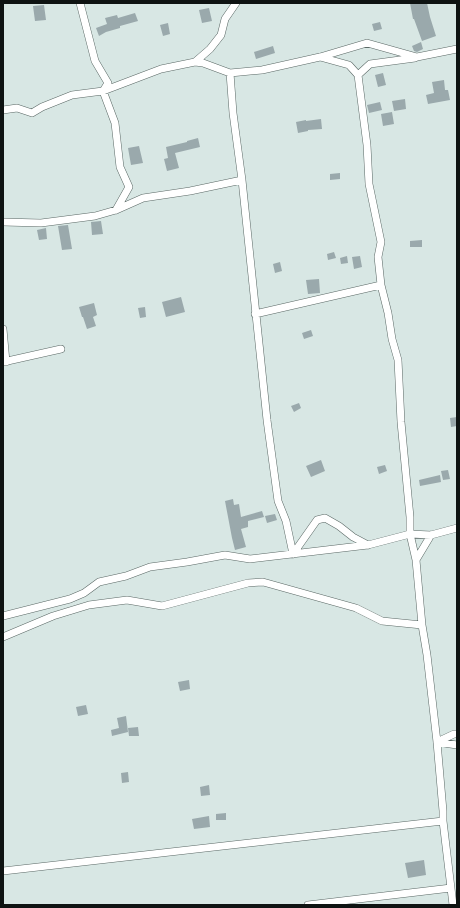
<svg xmlns="http://www.w3.org/2000/svg" width="460" height="908" font-family="Commissioner,sans-serif">
  <rect width="100%" height="100%" fill="#d8e7e4"/>
  <path fill="#9aa9ac" d="M410,3h17l3,14 6,19 -14,5 -8,-22h-1z
    M44,5l2,15 -11,1 -2,-15z
    M209,8l3,13 -10,2 -3,-13z
    M135,13l3,8 -18,5v2l-14,4 -7,4 -3,-8 11,-4 -2,-6 12,-3 1,3z
    M380,22l2,7 -8,2 -2,-7z
    M168,23l2,11 -7,2 -3,-11z
    M421,42l2,7 -6,3 -3,-1 -2,-5z
    M273,46l2,7 -19,6 -2,-7z
    M383,73l3,12 -8,2 -3,-12z
    M444,80l1,10h3l2,10 -22,4 -2,-9 8,-2 -2,-11z
    M405,99l1,10 -12,2 -2,-10z
    M380,102l2,8 -13,3 -2,-8z
    M392,112l2,12 -11,2 -2,-12z
    M321,119l1,10 -14,1v1l-10,2 -2,-11 10,-2v1z
    M198,138l2,9 -25,6 4,15 -12,3 -3,-12 4,-1 -2,-11 21,-5v-1z
    M139,146l4,17 -12,2 -3,-17z
    M340,173v6l-10,1v-6z
    M101,221l2,13 -11,1 -1,-13z
    M68,225l4,24 -10,1 -4,-24z
    M46,228l1,11 -8,1 -2,-10z
    M422,240v7h-12v-6z
    M334,252l2,6 -8,2 -1,-6z
    M347,256l1,7 -7,1 -1,-6z
    M360,256l2,11 -8,2 -2,-12z
    M280,262l2,9 -7,2 -2,-9z
    M319,279l1,14 -12,1 -2,-14z
    M181,297l4,15 -19,5 -4,-15z
    M94,303l3,12 -4,2 3,9 -9,3 -4,-12h-1l-3,-10z
    M145,307l1,10 -6,1 -2,-10z
    M311,330l2,6 -9,3 -2,-6z
    M299,403l2,5 -7,4 -3,-6z
    M457,417v9l-6,1 -1,-9z
    M321,460l4,11 -14,6 -5,-11z
    M385,465l2,6 -8,3 -2,-7z
    M448,470l2,9 -7,1 -2,-9z
    M440,475l1,7 -21,4 -1,-6z
    M233,499l1,6 5,-1 2,13 21,-6 2,6 -16,4v6l-7,2 5,18 -11,3 -3,-12 -7,-37z
    M275,514l2,6 -10,3 -2,-7z
    M189,680l1,9 -10,2 -2,-9z
    M86,705l2,9 -10,2 -2,-9z
    M126,716l2,16 -16,4 -1,-6 8,-2 -2,-10z
    M138,727l1,9h-10l-1,-8z
    M128,772l1,10 -7,1 -1,-10z
    M209,785l1,10 -9,1 -1,-9z
    M226,813v7h-10v-6z
    M209,816l1,11 -16,2 -2,-10z
    M424,860l2,15 -18,3 -3,-15z"/>
  <g fill="none" stroke-linecap="round" stroke-linejoin="round">
    <g stroke="#5a6865" stroke-width="8">
      <path id="minor" d="M80,3l15,58 13,22 -5,8 12,32 5,44 9,20 -13,23
        M320,57l29,8 9,10 9,70 2,39 12,58 -3,15 3,28 7,28 4,26 6,21 3,62 9,95v17l6,26 15,-25
        M195,62l15,-13 11,-14 4,-16 11,-16
        M230,73l3,40 9,67 25,240 11,81 8,20 7,33
        M358,75l12,-11 45,-6
        M3,110l14,-2 15,5 10,-6 30,-12 31,-4 58,-22 34,-7 8,1 27,10 32,-3 58,-13 47,-14 50,14 40,-8
        M3,222l38,1 54,-7 21,-6 27,-12 47,-7 52,-11
        M255,314l126,-29
        M3,329l3,33
        M3,362l58,-13
        M293,554l24,-34 8,-2 14,8 14,11 15,8
        M416,560l6,65 5,30 10,87 6,69v10l10,84
        M3,616l67,-17 14,-6 15,-11 27,-6 24,-9 37,-5 38,-7 25,4 118,-14 42,-11 21,1 26,-7
        M3,637l50,-21 36,-11 38,-5 35,6 86,-23 15,-1 93,26 26,13 40,4
        M457,734h-3l-17,8 20,3
        M3,871l440,-50
        M308,905l143,-17"/>
    </g>
    <use href="#minor" stroke="#fff" stroke-width="7"/>
  </g>
  <rect width="460" height="908" fill="none" stroke="#0e1312" stroke-width="8"/>
</svg>
